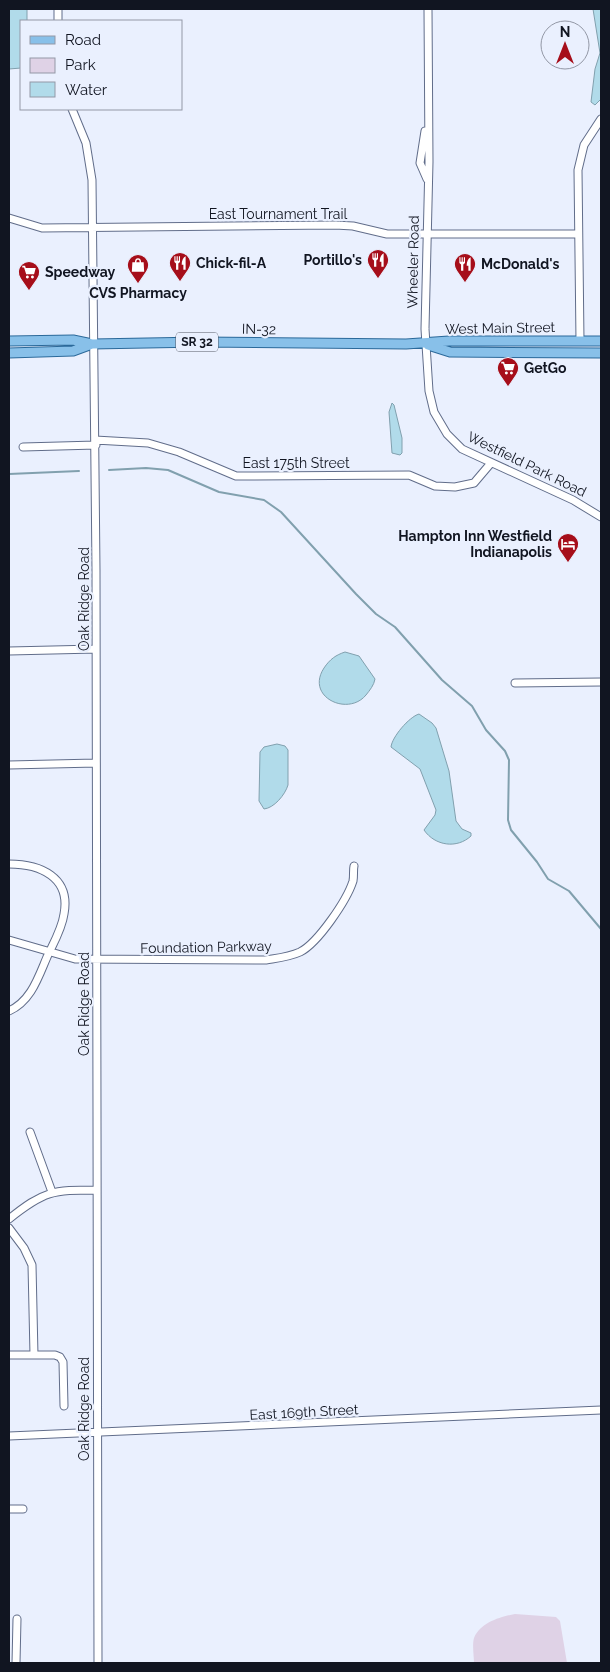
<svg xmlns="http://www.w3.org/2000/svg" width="610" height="1672" font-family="Raleway,sans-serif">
  <rect width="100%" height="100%" fill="#eaf0fe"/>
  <path fill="#dfd2e6" d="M515,1614l41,3 4,4 7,42h-93c0,-7 -2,-18 0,-25 7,-16 26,-21 41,-24z"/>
  <path fill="#b1dbea" stroke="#81a0ae" d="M9,9h18v12h-6v47l-12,1z
    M593,9h8v90l-6,6 -4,-3 4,-33 5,-16z
    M392,403l2,2 8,33v15l-2,2 -8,-2 -3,-41z
    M345,652l14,4 16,23c-1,6 -5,11 -9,16 -18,22 -61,2 -42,-27 6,-9 12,-13 21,-16z
    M419,714l13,9 4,5 13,43 7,50 6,8 9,4v3c-14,13 -36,10 -47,-6l11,-15 1,-5 -16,-41 -29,-22c1,-10 18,-30 28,-33z
    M277,744l8,2 3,4v35c-3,10 -14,23 -24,24l-5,-8 1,-49 4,-5z"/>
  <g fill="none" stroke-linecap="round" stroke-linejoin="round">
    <path stroke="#81a0ae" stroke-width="2" d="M109,470l37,-2 22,2 51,22 45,8 17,12 75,82 20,20 19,13 47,53 30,26 14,24 19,21 4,9 -1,60 3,10 26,32 11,17 21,12 32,38
      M9,474l70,-3"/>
    <g stroke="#616d8a" stroke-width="9">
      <path id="minor" d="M58,9v12
        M428,9l1,153 -4,167 4,62 5,21 13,22 15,15 111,51 28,17
        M72,109l14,34 6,37 4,390 2,1093
        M425,131l-5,32 7,16
        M9,218l33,10 293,-3 18,1 34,8h191
        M580,341l-2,-171 6,-25 17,-26
        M95,440l53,3 31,9 57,24 173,-1 26,11 20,1 19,-4 17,-20
        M23,447l73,-2
        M9,651l87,-2
        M515,683l86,-1
        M9,765l87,-2
        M9,864c31,0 62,13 55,50 -2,15 -11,30 -17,43 -9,21 -16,44 -38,54
        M9,940l66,19 191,1c12,-2 23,-3 34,-8 18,-9 47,-52 53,-71 1,-5 0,-11 1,-15
        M30,1132l22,60
        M9,1219c35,-28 43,-29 88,-29
        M9,1228l15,20 8,17 2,90
        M9,1355h46l5,2 3,5 1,44
        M9,1436l592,-26
        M9,1509h14
        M16,1663l1,-44"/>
    </g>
    <g stroke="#2b699a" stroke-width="11">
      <path id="major" d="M9,341l64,-1 19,4 110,-2 204,2 43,-3h152
        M428,345l22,7 151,1
        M9,353l64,-2 19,-7"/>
    </g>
    <use href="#minor" stroke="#fff" stroke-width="7"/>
    <use href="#major" stroke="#88c0e9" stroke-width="9"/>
  </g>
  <defs>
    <g id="restaurant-pin" transform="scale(1.125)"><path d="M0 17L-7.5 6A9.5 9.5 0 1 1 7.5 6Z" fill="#a60e1a" stroke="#eaf0fe"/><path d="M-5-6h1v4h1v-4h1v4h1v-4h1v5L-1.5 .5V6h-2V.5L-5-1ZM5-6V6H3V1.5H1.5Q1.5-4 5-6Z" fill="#fff"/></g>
    <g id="shop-pin" transform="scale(1.125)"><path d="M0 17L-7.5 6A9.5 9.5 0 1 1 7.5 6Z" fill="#a60e1a" stroke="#eaf0fe"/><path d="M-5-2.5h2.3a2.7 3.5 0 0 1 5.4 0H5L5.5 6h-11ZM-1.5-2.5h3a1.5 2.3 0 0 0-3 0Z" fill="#fff"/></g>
    <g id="supermarket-pin" transform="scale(1.125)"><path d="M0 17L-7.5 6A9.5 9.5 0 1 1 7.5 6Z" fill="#a60e1a" stroke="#eaf0fe"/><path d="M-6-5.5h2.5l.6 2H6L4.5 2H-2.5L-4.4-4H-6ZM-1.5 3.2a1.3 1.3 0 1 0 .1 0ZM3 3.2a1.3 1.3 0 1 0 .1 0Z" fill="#fff"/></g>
    <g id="hotel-pin" transform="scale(1.125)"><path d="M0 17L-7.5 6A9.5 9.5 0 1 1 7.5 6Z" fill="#a60e1a" stroke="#eaf0fe"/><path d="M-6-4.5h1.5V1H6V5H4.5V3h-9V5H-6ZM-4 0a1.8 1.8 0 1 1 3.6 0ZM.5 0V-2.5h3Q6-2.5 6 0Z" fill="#fff"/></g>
  </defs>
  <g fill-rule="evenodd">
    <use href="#restaurant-pin" x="378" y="260"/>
    <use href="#restaurant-pin" x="180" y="263"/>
    <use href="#restaurant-pin" x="465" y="264"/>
    <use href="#shop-pin" x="138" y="265"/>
    <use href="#supermarket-pin" x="29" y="272"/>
    <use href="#supermarket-pin" x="508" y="368"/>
    <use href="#hotel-pin" x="568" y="544"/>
  </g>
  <g text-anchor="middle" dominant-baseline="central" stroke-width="4.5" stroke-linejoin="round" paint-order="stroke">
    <rect fill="#eaf0fe" stroke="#525763" stroke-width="1" x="176" y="332.5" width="42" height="19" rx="4"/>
    <g font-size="12" font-weight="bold" fill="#111521">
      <text x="197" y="342">SR 32</text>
    </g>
    <g font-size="14" fill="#111521" stroke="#eaf0fe">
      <text x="278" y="214">East Tournament Trail</text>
      <text transform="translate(413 262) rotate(-89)">Wheeler Road</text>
      <text transform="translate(500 328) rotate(-1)">West Main Street</text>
      <text transform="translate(259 329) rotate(1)">IN-32</text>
      <text x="296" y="463">East 175th Street</text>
      <text transform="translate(527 464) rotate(26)">Westfield Park Road</text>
      <text transform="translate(84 599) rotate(-90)">Oak Ridge Road</text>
      <text transform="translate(206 947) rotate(-1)">Foundation Parkway</text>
      <text transform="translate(84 1004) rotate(-90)">Oak Ridge Road</text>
      <text transform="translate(84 1409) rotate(-90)">Oak Ridge Road</text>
      <text transform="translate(304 1412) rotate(-3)">East 169th Street</text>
    </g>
    <g font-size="14" font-weight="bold" fill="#111521" stroke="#eaf0fe" text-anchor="start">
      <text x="362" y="260" text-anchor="end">Portillo's</text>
      <text x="196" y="263">Chick-fil-A</text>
      <text x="481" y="264">McDonald's</text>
      <text x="45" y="272">Speedway</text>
      <text x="138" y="293" text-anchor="middle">CVS Pharmacy</text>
      <text x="524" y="368">GetGo</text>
      <text x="552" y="536" text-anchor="end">Hampton Inn Westfield<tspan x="552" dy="16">Indianapolis</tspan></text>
    </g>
  </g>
  <rect width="610" height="1672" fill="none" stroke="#111521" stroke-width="20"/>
  <rect x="20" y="20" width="162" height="90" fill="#eaf0fe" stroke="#9398a6"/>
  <rect x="30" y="36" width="25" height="8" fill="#88c0e9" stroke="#9398a6"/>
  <text x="65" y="45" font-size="15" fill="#111521">Road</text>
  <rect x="30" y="58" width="25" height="15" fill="#dfd2e6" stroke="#9398a6"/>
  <text x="65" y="70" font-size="15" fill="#111521">Park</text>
  <rect x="30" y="82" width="25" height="15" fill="#b1dbea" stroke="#9398a6"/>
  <text x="65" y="95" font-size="15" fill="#111521">Water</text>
  <g transform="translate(565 45)"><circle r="24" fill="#eaf0fe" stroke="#9398a6"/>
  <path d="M0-4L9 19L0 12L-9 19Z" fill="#a60e1a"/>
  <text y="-8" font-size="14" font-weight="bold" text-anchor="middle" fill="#111521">N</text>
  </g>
</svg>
